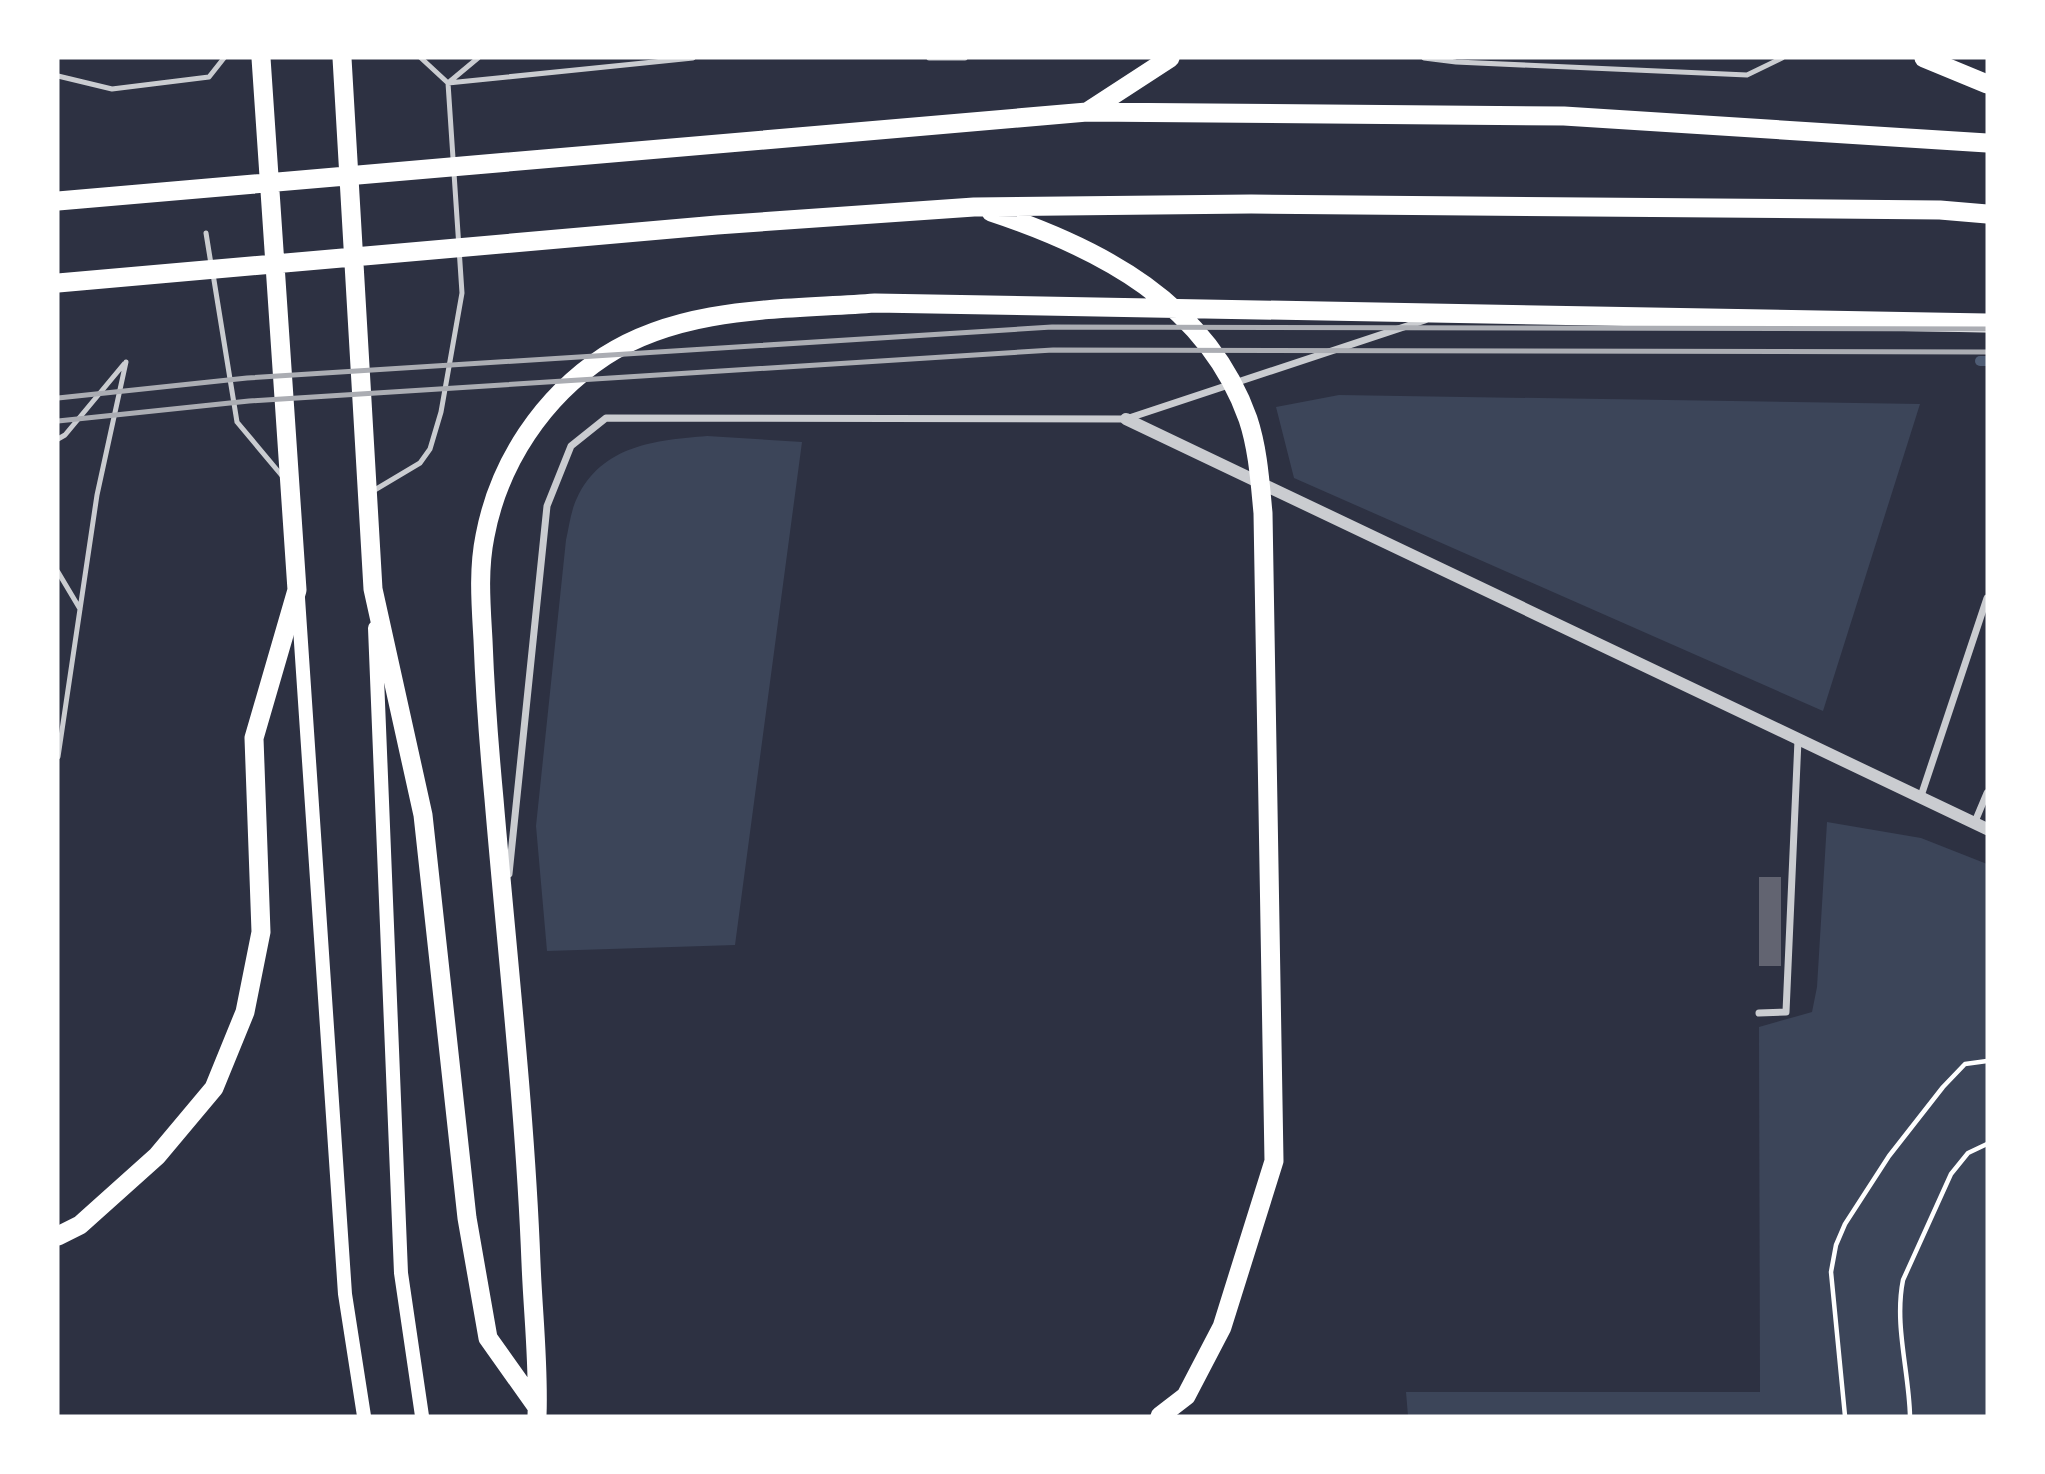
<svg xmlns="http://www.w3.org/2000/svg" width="2045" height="1474" font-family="Merriweather,serif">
  <rect width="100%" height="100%" fill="#2d3142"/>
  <path fill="#3c4559" d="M1339,395l581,9 -97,307 -529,-233 -18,-71z
    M707,436l95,6 -67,503 -188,6 -11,-125 30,-286c3,-13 5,-30 11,-42 25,-53 79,-58 130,-62z
    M1827,822l94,16 66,26v552h-579l-2,-24h354l-1,-365 53,-15 5,-25z"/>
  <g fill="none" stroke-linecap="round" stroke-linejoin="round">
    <path stroke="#4f5d75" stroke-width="10" d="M1980,361h7"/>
  </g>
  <path fill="#626471" d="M1759,877h22v89h-22z"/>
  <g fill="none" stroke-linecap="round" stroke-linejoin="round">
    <path stroke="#fff" stroke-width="4.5" d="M1845,1416l-14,-144 5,-27 9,-21 44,-68 54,-69 22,-23 22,-3
      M1910,1416c-1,-45 -16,-91 -7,-136l48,-106 17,-21 19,-9"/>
    <path stroke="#caccd0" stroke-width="5" d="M929,58h36
      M1424,58l32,4 291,13 35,-17
      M58,76l54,13 97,-12 15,-19
      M448,83l245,-25
      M448,83l30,-25
      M206,233l5,31
      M213,274l24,148 46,55
      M58,439l7,-4 59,-71
      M373,491l47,-28 10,-14 11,-37 21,-119 -14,-210 -27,-25
      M58,572l22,37
      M58,757l39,-262 29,-133"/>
    <path stroke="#caccd0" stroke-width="7" d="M1920,799l67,-201
      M1974,824l13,-31
      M509,874l38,-368 24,-60 35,-28 520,1 299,-99
      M1759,1013l27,-1 12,-272"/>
    <path stroke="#caccd0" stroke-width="12" d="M1126,419l861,410"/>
    <path stroke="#fff" stroke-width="14" d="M298,598l47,696 19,122
      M375,628l26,645 21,143"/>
    <path stroke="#fff" stroke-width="19" d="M342,58l31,531 50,226 44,403 21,120 49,69
      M1924,58l63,26
      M1087,112l83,-54
      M58,201l1029,-89 477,4 423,27
      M991,212c109,36 216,91 257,207 10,30 12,63 15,94l11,648 -52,166 -36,69 -26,20
      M58,283l659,-58 257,-18 277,-3 689,6 47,4
      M58,1236l22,-11 77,-69 57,-68 31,-76 16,-80 -7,-194 43,-148 -36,-532
      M537,1416c2,-50 -4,-102 -6,-153 -6,-155 -24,-309 -37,-464 -5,-53 -9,-106 -11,-159 -2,-35 -5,-70 2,-104 14,-74 58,-139 120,-180 79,-51 180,-46 270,-53l1112,20"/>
    <path stroke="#abadb3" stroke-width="5" d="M58,398l189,-20 805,-51 935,2
      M58,421l191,-20 804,-51 934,2"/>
  </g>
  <rect width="2045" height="1474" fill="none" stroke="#ffffff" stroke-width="119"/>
</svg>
